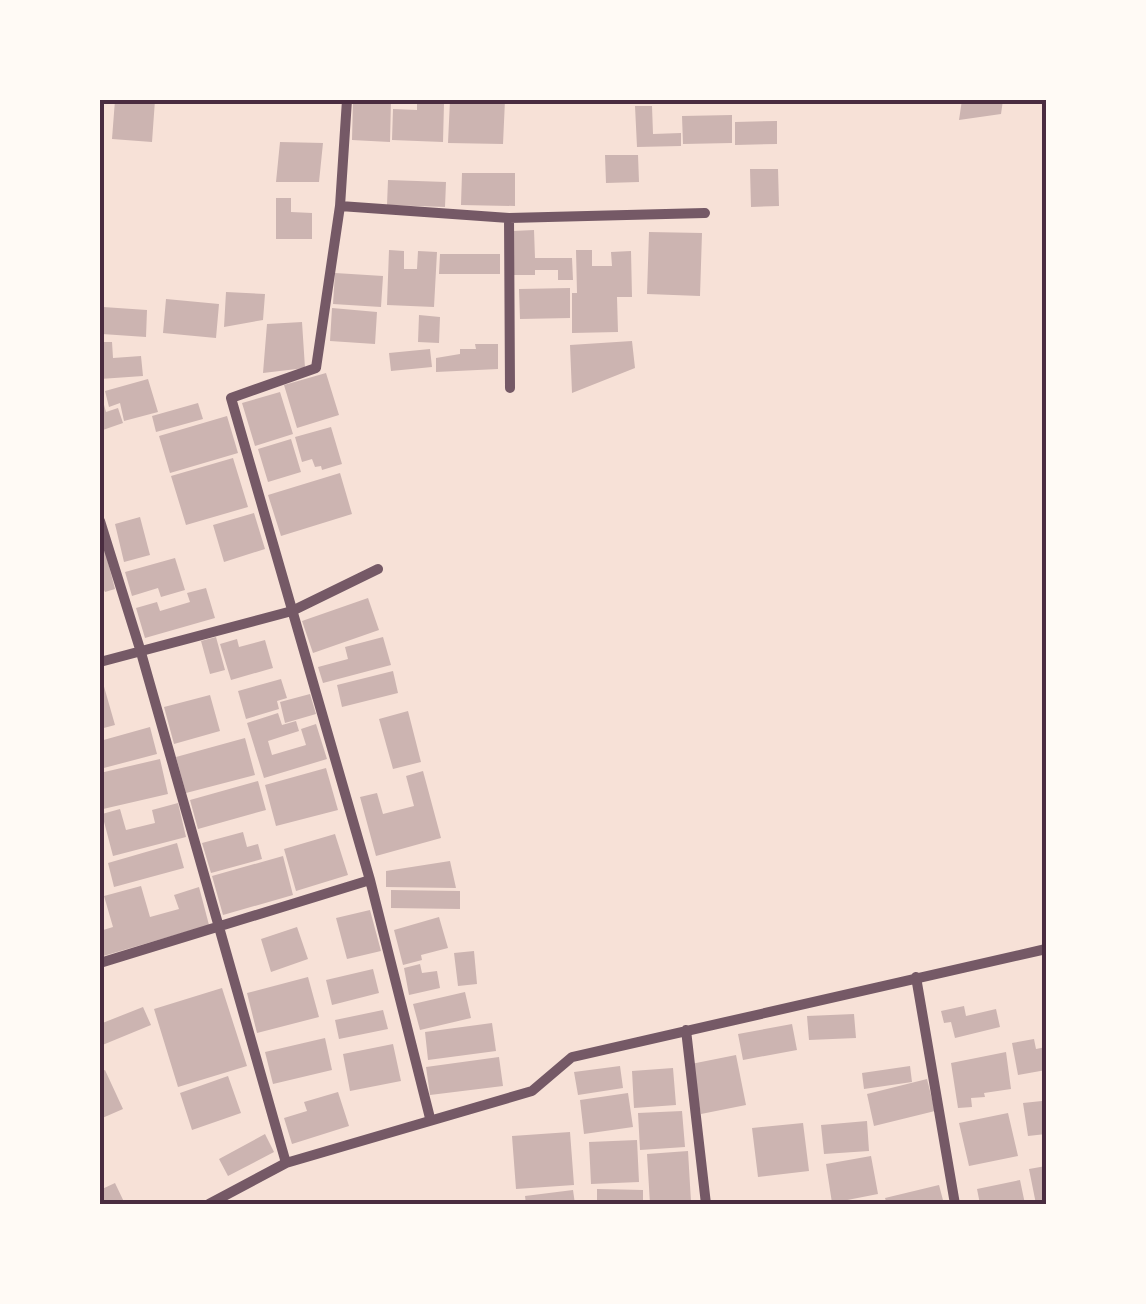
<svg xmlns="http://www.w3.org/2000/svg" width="1146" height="1304" font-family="'PT Sans',sans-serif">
  <rect width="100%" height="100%" fill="#f7e1d7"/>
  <path fill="#ccb4b1" d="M115,100h40l-3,42 -40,-3z
    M353,100h38l-1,42 -38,-2z
    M450,100h55l-2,44 -55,-1z
    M962,100h41l-2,14 -42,6z
    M417,102l27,1 -1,39 -51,-2 1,-31 24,1z
    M635,106h17l1,28 28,-1v13l-44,1z
    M732,115v28l-49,1 -1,-28z
    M777,121v23l-42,1v-23z
    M280,142l43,1 -4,39h-43z
    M605,155h33l1,27 -33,1z
    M750,169h28l1,37 -28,1z
    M462,173h53v33l-54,-1z
    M388,180l58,2 -1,25 -58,-2z
    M276,198h15v14l21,1v26h-36z
    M534,230l1,28h37l1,22h-15v-10h-23v5h-21l-1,-44z
    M649,232l53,1 -2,63 -53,-2z
    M389,250l15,1v18h13l1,-18 19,1 -3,55 -47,-2z
    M576,250h16v16h20l-1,-14 20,-1 1,46h-15l1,35 -46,1v-40h5z
    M440,254h60v20h-61z
    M335,273l48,3 -2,31 -48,-3z
    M570,288v30l-50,1 -1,-30z
    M226,292l39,2 -2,26 -39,7z
    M166,299l53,5 -3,34 -53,-5z
    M103,307l44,3 -1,27 -44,-3z
    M332,308l45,4 -2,32 -45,-3z
    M419,315l21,2 -1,26 -21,-1z
    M302,322l3,46 -42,5 4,-49z
    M632,341l3,27 -63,25 -2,-48z
    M100,342h12l1,16 28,-2 2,20 -43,3z
    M475,344h23v25l-62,3v-14l24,-4v-5h16z
    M430,349l2,18 -41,4 -2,-18z
    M326,373l13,42 -42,13 -13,-43z
    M148,379l10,33 -34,9 -4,-18 -11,4 -4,-16z
    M280,392l13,42 -38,12 -13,-43z
    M101,394l5,18 12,-4 5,15 -23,8z
    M198,403l5,16 -47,13 -4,-16z
    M227,416l11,37 -68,20 -11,-37z
    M331,427l11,37 -20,6 -1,-4 -6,1 -3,-8 -10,3 -7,-25z
    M291,439l10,33 -33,10 -10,-33z
    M233,458l15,49 -62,18 -15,-49z
    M340,473l12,41 -71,22 -13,-41z
    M254,513l11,36 -41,13 -11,-37z
    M140,517l10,38 -26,7 -9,-38z
    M105,551l10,38 -10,3 -5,-10v-29z
    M175,558l10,32 -24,7 -3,-9 -26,8 -7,-24z
    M206,588l9,30 -70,20 -9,-30 21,-6 3,9 30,-9 -3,-9z
    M368,598l11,32 -66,23 -11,-32z
    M216,637l9,33 -15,4 -9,-33z
    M383,637l8,28 -68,18 -5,-16 30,-8 -3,-12z
    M237,639l2,8 26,-7 8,28 -42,12 -11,-36z
    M393,671l5,22 -56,14 -5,-22z
    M281,679l6,19 -10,3 2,8 -33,10 -8,-28z
    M103,683l12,42 -15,4v-45z
    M310,694l6,20 -31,9 -5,-21z
    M210,695l10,36 -46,13 -10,-37z
    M408,711l13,51 -28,7 -14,-50z
    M278,713l4,12 14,-4 3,10 -31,10 4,14 34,-10 -5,-16 15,-5 11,35 -63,19 -17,-55z
    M150,727l7,27 -57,15v-28z
    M245,738l10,37 -69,18 -10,-36z
    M160,759l8,35 -65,15 -3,-36z
    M326,768l12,42 -62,16 -11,-41z
    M423,771l18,67 -65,18 -16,-59 17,-4 6,21 31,-8 -8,-30z
    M258,781l8,29 -68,19 -8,-29z
    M178,803l8,34 -73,19 -11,-42 18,-5 6,21 29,-7 -3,-13z
    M243,832l4,15 11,-3 4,15 -51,14 -9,-30z
    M335,834l13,41 -52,16 -12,-42z
    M177,843l7,25 -70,19 -6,-24z
    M283,856l10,39 -70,20 -11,-39z
    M450,861l6,27 -70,-1v-16z
    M141,886l9,31 29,-8 -5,-14 25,-8 10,38 -109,32v-26l13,-4 -9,-31z
    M391,890l69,1v18l-69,-1z
    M370,910l11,41 -34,8 -11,-41z
    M439,917l9,31 -27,7 1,5 -19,5 -9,-35z
    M297,927l11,32 -37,13 -10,-33z
    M474,951l3,33 -19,2 -4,-33z
    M420,964l2,9 15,-2 3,17 -31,7 -5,-27z
    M373,969l6,24 -47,12 -6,-25z
    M308,977l11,40 -62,16 -10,-40z
    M222,988l25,78 -69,21 -24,-78z
    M465,992l6,26 -51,12 -7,-26z
    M964,1006l2,10 30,-7 4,18 -45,11 -4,-16 -7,1 -3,-12z
    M143,1007l8,18 -51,21v-22z
    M383,1010l5,19 -49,10 -4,-19z
    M854,1014l2,24 -47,2 -2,-24z
    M492,1023l4,28 -68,9 -3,-28z
    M792,1024l5,26 -54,10 -5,-26z
    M325,1038l7,32 -59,14 -8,-32z
    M1034,1039l2,10 10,-2v23l-28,5 -6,-32z
    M393,1044l8,37 -51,10 -7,-37z
    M1006,1052l5,37 -27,4 1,4 -14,1 1,9 -14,1 -7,-45z
    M736,1055l10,50 -45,9 -10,-50z
    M499,1057l4,29 -73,9 -4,-28z
    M620,1066l3,22 -45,7 -4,-23z
    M910,1066l2,16 -48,7 -2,-16z
    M673,1068l3,37 -42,3 -2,-37z
    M105,1070l18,39 -23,10v-47z
    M228,1076l13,37 -49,17 -12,-37z
    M927,1079l8,32 -61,15 -7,-32z
    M338,1092l11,34 -57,18 -8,-26 23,-7 -3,-9z
    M628,1093l5,34 -49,7 -4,-34z
    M1042,1101l4,8v25l-18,2 -5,-33z
    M682,1111l3,36 -45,3 -2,-37z
    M1008,1113l10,43 -49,10 -10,-43z
    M867,1121l2,30 -45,3 -3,-29z
    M803,1123l6,48 -51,6 -6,-49z
    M570,1132l4,53 -58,4 -4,-53z
    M265,1134l9,18 -46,24 -9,-17z
    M637,1140l2,42 -48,2 -2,-42z
    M688,1151l3,51 -41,2 -3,-50z
    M871,1156l7,38 -46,9 -6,-39z
    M1046,1166v38h-10l-7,-35z
    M1020,1180l5,24h-45l-3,-15z
    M115,1183l10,21h-23l-2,-14z
    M939,1185l5,19h-57l-2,-6z
    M597,1189l46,1v14h-46z
    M573,1190l2,14h-49l-1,-8z"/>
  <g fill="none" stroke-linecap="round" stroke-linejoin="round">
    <path stroke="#755966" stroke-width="10" d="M347,100l-7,106 -24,162 -85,30 139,482 60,238
      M340,206l169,12 196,-5
      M509,218l1,170
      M100,521l40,128 146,514
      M100,662l192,-51 86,-42
      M100,963l270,-83
      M916,977l39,227
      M686,1030l20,174
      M209,1204l77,-41 246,-72 40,-34 474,-108"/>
  </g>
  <rect width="1146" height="1304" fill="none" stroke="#fffaf5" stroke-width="205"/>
  <rect x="102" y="102" width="942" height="1100" fill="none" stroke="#4a2c40" stroke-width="4"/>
</svg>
